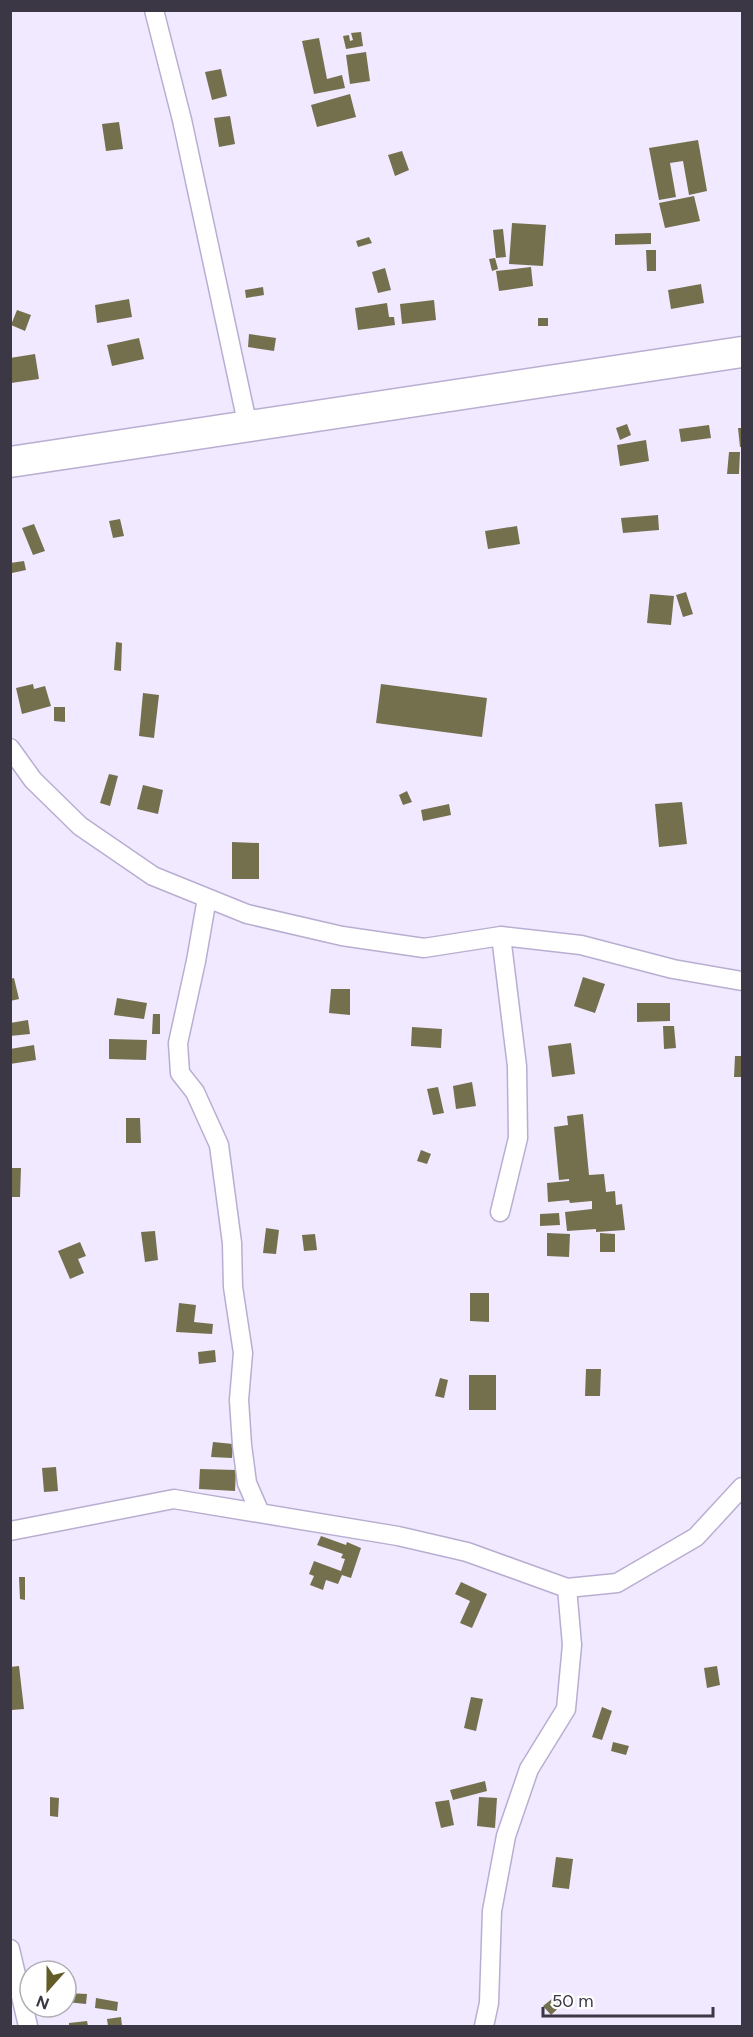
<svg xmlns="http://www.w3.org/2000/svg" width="753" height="2037" font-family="Figtree,sans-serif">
  <rect width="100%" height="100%" fill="#f0e9ff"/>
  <path fill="#74704e" d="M361,32l2,14 -17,3 -3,-13 6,-1 1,6 3,-1 -2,-7z
    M319,38l8,41 15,-4 3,13 -31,6 -12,-53z
    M366,52l4,29 -20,3 -4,-29z
    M221,69l6,27 -15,4 -7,-28z
    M350,94l6,23 -39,10 -6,-22z
    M230,116l5,28 -16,3 -5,-29z
    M119,122l4,27 -17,2 -4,-27z
    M698,140l9,51 -18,4 -6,-34 -13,2 6,34 -17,3 -10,-52z
    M402,151l7,19 -14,6 -7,-21z
    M694,196l6,25 -35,7 -6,-25z
    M512,223l34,2 -3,41 -34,-2z
    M503,229l3,28 -10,1 -3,-28z
    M651,233v11l-36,1v-11z
    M369,237l3,6 -14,4 -2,-6z
    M646,250h10v21h-9z
    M495,258l3,11 -6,2 -3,-12z
    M531,267l2,19 -34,5 -3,-20z
    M385,268l6,22 -13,3 -6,-21z
    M701,284l3,19 -33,6 -3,-19z
    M263,287l1,8 -18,3 -1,-8z
    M129,299l3,18 -35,6 -2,-18z
    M434,300l2,20 -34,4 -2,-20z
    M387,303l2,14h5l1,8 -37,5 -3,-22z
    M17,310l14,5 -6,16 -14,-6z
    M538,318h10v8h-10z
    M249,334l27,4 -2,13 -26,-4z
    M139,338l5,21 -32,7 -5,-21z
    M35,354l4,25 -28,4 -1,-25z
    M627,424l4,11 -11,5 -4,-12z
    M709,425l2,13 -30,4 -2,-13z
    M738,428h4v19h-2z
    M646,440l3,21 -29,5 -3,-21z
    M729,452h11l-1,22h-12z
    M658,515l1,15 -36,3 -2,-15z
    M120,519l4,17 -11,2 -4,-17z
    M34,524l11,27 -12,4 -11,-27z
    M517,526l3,18 -32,5 -3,-18z
    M24,561l2,9 -14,3 -2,-10z
    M686,592l7,22 -10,3 -7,-22z
    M650,594l24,2 -3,29 -24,-2z
    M116,642l6,1 -1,28 -7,-1z
    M33,684l1,5 11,-3 6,20 -29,8 -6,-26z
    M381,684l106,14 -5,39 -106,-14z
    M143,693l16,2 -5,43 -15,-2z
    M54,707h11v15l-11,-1z
    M109,774l9,2 -8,30 -10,-3z
    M143,785l20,5 -5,24 -21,-5z
    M407,791l5,11 -9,3 -4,-10z
    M682,802l5,42 -28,3 -4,-43z
    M449,804l2,11 -28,6 -2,-11z
    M232,842l27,1v36h-27z
    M583,977l22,7 -10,29 -21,-7z
    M14,978l5,21 -9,2v-22z
    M331,989h19v26l-21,-2z
    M117,998l30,5 -3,16 -30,-4z
    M637,1003h33v18l-33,1z
    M153,1014h7v20h-8z
    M28,1020l2,14 -20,2v-13z
    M663,1026h11l2,22 -12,1z
    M412,1027l30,2 -1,19 -30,-2z
    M109,1039l38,1 -1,20 -37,-1z
    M571,1043l4,31 -23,3 -4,-31z
    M34,1045l2,15 -26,4v-15z
    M735,1056h7v21h-8z
    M472,1082l4,24 -20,3 -3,-23z
    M438,1087l6,26 -11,2 -6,-26z
    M583,1114l6,61 15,-1 2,18 9,-1 1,14 6,-1 3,26 -29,2v-3l-29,2 -2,-19 27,-3v-8l-22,2 -1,-3 -21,2 -1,-19 22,-2v-2l-10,1 -5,-53 14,-2 -1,-9z
    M126,1118h14l1,25h-15z
    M421,1150l10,4 -4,10 -10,-3z
    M12,1168h9l-1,29h-8z
    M559,1213l1,12 -20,1v-12z
    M266,1228l13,2 -3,24 -13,-1z
    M155,1231l3,29 -13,2 -4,-30z
    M547,1233l23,1 -1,23 -22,-1z
    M600,1233l15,1v18h-15z
    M315,1234l2,16 -13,1 -2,-16z
    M80,1242l6,14 -8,3 6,14 -14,6 -12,-28z
    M470,1293h19v29l-19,-1z
    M179,1303l17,2 -2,17 19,2 -1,10 -36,-2z
    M215,1350l1,12 -17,2 -1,-12z
    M586,1369h15l-1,27h-15z
    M469,1375h27v35h-27z
    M440,1378l8,2 -4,18 -9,-2z
    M213,1442l20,2 -1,14 -21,-1z
    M56,1467l2,24 -14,1 -2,-24z
    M200,1469l36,1 -1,21 -36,-2z
    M321,1536l25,9 1,-3 14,6 -10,30 -9,-3 -4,9 -12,-4 -3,10 -13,-5 4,-9 -5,-2 5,-13 27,10 4,-12 -4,-1 2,-4 -26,-9z
    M19,1577h6v23l-5,-1z
    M461,1582l26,12 -15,34 -12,-5 10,-22 -15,-7z
    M19,1666l5,43 -12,1 -2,-43z
    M717,1666l3,19 -13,3 -3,-20z
    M471,1697l12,2 -7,32 -12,-3z
    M602,1707l10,4 -10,29 -10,-3z
    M613,1742l16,4 -3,9 -15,-4z
    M485,1781l2,10 -34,9 -3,-10z
    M50,1797l9,1 -1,19 -8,-1z
    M479,1797l18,1 -2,30 -18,-2z
    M449,1800l5,25 -13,3 -6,-26z
    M556,1857l17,2 -4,30 -17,-2z
    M67,1993l20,1 -1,10 -20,-2z
    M557,1995l7,8 -13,12 -8,-9z
    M96,1998l22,4 -1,9 -22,-3z
    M121,2017l1,9h-14l-1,-7z
    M87,2021l1,5h-19v-3z"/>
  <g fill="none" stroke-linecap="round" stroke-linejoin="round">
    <g stroke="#b9aed1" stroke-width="21">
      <path id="minor" d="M154,10l28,110 66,307
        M10,748l23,32 47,46 73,50 94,38 95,22 82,12 77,-12 80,9 92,24 69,12
        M207,898l-11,63 -18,82 2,30 15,19 24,53 13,98 1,44 10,66 -4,47 3,45 5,38 13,30
        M500,1212l18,-74 -1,-72 -16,-130
        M10,1531l164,-32 224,37 69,16 100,36 50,-5 79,-46 46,-50
        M10,1949l18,77
        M484,2026l5,-23 3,-92 14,-75 23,-67 37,-60 6,-64 -5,-57"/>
    </g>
    <g stroke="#b9aed1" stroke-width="33">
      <path id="trunk" d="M10,462l732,-110"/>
    </g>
    <use href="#minor" stroke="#fff" stroke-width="18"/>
    <use href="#trunk" stroke="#fff" stroke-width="30"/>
  </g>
  <rect width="753" height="2037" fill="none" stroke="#3c3745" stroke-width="24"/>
  <g transform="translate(48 1989) rotate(201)"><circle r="28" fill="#ffffff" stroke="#b1afb5" stroke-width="1.5"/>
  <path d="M0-4.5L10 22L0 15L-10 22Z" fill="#635c29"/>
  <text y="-9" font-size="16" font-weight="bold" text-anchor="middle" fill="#3c3745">N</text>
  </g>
  <path d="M543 2007v9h170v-9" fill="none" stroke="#3c3745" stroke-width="3"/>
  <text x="552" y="2007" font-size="18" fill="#3c3745" stroke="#ffffff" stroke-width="4.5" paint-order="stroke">50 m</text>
</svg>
